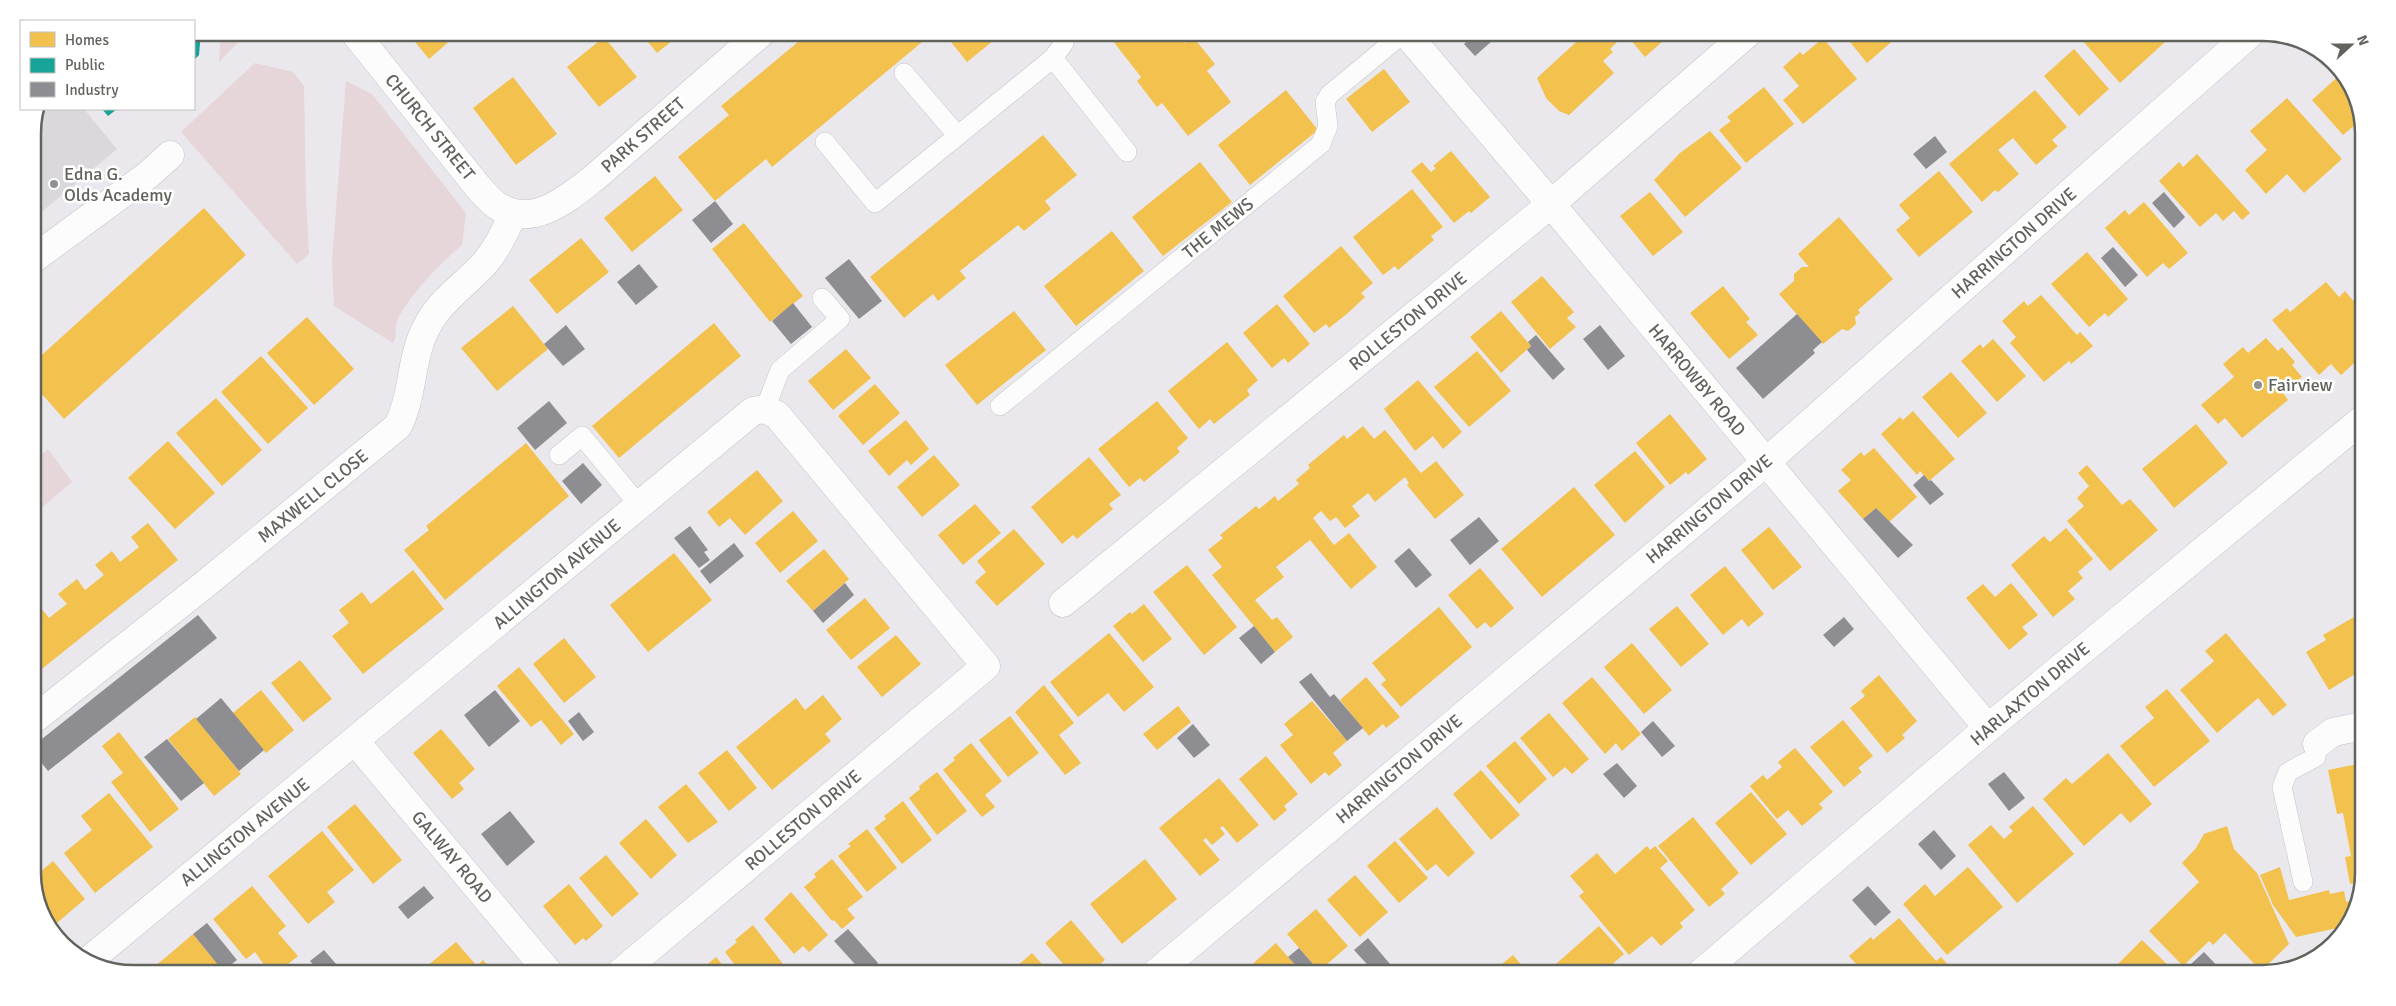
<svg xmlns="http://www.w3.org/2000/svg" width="2396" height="1006" font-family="Signika,sans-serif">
  <rect width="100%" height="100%" fill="#eae8ec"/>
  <path fill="#dad8dd" d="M37,109h47l33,40 -84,70v-92z"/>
  <path fill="#e6d5d9" d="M221,33h26l-28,29z
    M255,63l38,9 11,14 2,114 3,54 -12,10 -116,-132z
    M346,81l26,13 94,119 -4,32c-22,19 -50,47 -64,73 -4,8 0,18 -5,25l-59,-37 -2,-45z
    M48,449l24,33 -39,33v-53z"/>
  <path fill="#f2c14e" d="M407,32h53l-31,27z
    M640,32h43l-26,21z
    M810,32h124l-162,135 -6,-8 -51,42 -37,-44 51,-42 -8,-9z
    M943,32h91l-10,9 -25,-5 -32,26z
    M1106,32h71l8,11 8,-6 22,27 -8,7 24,31 -43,34 -26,-33 -5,4 -20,-26 4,-4z
    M1587,32h21l9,10 -7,7 3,3 -10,9 11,12 -45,42 -10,-4 -13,-13 -9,-20z
    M1624,32h49l-28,25z
    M1842,32h61l-36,31z
    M2075,32l18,1 83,-1 -56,51z
    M604,37l33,40 -38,30 -32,-40z
    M1823,38l34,41 -54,45 -20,-24 16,-14 -16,-19 17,-15 3,3z
    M2074,49l35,40 -30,27 -35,-40z
    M1384,69l26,33 -38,30 -26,-33z
    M2342,73l4,4 15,43 -18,15 -31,-35z
    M513,77l44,57 -41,31 -43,-57z
    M1764,87l30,37 -48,39 -27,-33 12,-9 -4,-4z
    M1286,90l32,40 -68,55 -32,-40z
    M2035,90l32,37 -15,13 6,6 -22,19 -23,-27 -15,12 21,24 -21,18 -3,-2 -13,12 -33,-38z
    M2287,98l55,61 -38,34 -17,-19 -21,20 -21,-24 22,-20 -17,-19z
    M1710,131l32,37 -57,49 -31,-37 26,-27z
    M1043,135l34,40 -32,26 6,8 -27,22 -6,-6 -58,46 6,7 -28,23 -5,-7 -29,24 -34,-41z
    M1451,151l39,46 -19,16 -2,-2 -15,12 -43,-52 11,-9 9,10 5,-4 -3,-2z
    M2197,154l53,59 -8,7 -8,-9 -11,10 -7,-8 -16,14 -41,-46 20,-19 4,5z
    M1200,162l32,40 -69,54 -31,-39z
    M1939,171l34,41 -54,45 -23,-27 14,-12 -11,-13z
    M655,176l28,34 -51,42 -28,-34z
    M1412,189l31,38 -12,9 3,4 -36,30 -3,-4 -12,9 -30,-38z
    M1650,192l33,40 -30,24 -33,-40z
    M2144,202l44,51 -19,16 -6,-6 -16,14 -42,-49 20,-18 4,5z
    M204,208l42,47 -182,164 -31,-35v-21z
    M1839,217l54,62 -35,31 2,3 -5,4 1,7 -8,7 -6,-2 -19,15 -44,-50 15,-13v-7l8,-7h7l-11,-13z
    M744,223l59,73 -33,26 -58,-73z
    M1112,231l32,40 -68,55 -32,-40z
    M581,238l28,34 -52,42 -28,-34z
    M1341,246l32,37 -12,10 4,4 -17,16 -19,15 -3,-4 -12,9 -31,-37z
    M2087,252l41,47 -20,18 -3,-4 -16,14 -38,-43z
    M1542,276l32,36 -7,6 9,9 -26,22 -39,-47z
    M2326,282l13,15 6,-6 18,21v26l-5,4 5,6v7l-22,20 -10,-11 -12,11 -47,-55 15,-12 3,4z
    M1723,286l27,33 -4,3 12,13 -29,24 -39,-46z
    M2041,295l36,40 3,-3 13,14 -22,18 -2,-3 -25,21 -34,-39 6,-6 -14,-16 22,-20 4,5z
    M1277,304l33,40 -22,19 -4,-5 -12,10 -29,-35z
    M513,306l35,43 -51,42 -36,-43z
    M1014,311l32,39 -69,55 -32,-40z
    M1501,311l30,35 -30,27 -31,-36z
    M307,317l47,52 -40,36 -47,-52z
    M714,323l27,33 -122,102 -27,-32z
    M2266,338l12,13 4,-4 13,15 -3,3 10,12 -19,16 5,7 -46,38 -17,-20 -7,6 -17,-19 33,-28 -11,-13 20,-17 5,6z
    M1993,339l33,37 -29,26 -36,-41 19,-17 3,4z
    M1227,342l31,38 -11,10 3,5 -36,29 -4,-5 -11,10 -31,-38z
    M846,349l25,29 -38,32 -25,-29z
    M1477,351l34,40 -42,36 -35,-40z
    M261,356l47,52 -40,36 -47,-52z
    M1951,372l36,41 -29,25 -36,-41z
    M1418,380l44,52 -19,17 -10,-13 -18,15 -31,-42z
    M875,384l25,29 -37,32 -25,-29z
    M216,398l46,52 -40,36 -46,-53z
    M1157,401l31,37 -11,10 3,4 -36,30 -4,-4 -11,9 -31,-38z
    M1913,411l42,48 -26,22 -9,-10 -3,4 -36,-41 19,-17 3,3z
    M1670,414l37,45 -19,16 -2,-3 -16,13 -34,-42z
    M906,420l23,29 -18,16 -4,-5 -18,16 -21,-25z
    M2196,424l32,39 -54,45 -32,-39z
    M1363,426l11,13 11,-9 36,43 15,-12 28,34 -29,24 -28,-34 2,-2 -4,-6 -30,25 -7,-9 -16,13 8,10 -15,12 -9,-11 -6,4 -9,-10 -8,7 21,27 15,-12 28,34 -26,22 -41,-49 -34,27 8,10 -29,23 17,20 5,-3 16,20 -18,15 -63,-77 10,-8 -14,-17 15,-12 -3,-3 36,-29 3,3 16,-13 3,5 21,-17 -3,-4 14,-12 -2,-3 36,-30 3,4z
    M168,441l47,52 -40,36 -47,-51z
    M526,443l43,53 -124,104 -41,-50 25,-20 -3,-4z
    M1874,448l43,49 -28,25 -13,-14 -13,11 -25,-28 13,-11 -10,-10 20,-18 3,4z
    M1635,451l30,36 -40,36 -31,-38z
    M934,455l26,30 -38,32 -25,-30z
    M1089,457l32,38 -12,9 4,5 -17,14 -19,16 -4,-4 -11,9 -31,-37z
    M2087,465l35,40 8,-6 28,31 -48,41 -43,-50 17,-15 -7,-8 12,-12 -11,-13z
    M757,470l26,31 -38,34 -15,-17 -11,9 -12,-15z
    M1574,487l41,48 -73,62 -41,-48z
    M975,504l26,29 -38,32 -25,-30z
    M793,511l25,30 -38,32 -25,-30z
    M148,523l30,37 -145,116v-61l8,-7 8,10 18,-14 -9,-10 19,-15 8,11 19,-15 -9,-10 17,-14 8,11 19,-15 -8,-10z
    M1769,527l33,40 -29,23 -32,-40z
    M2066,528l27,31 -15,13 5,6 -15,13 7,8 -22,18 -42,-52 33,-29 6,6z
    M1014,529l31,35 -48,42 -22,-24 11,-10 -9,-11z
    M824,549l25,30 -36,32 -27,-30z
    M674,553l38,47 -64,52 -38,-47z
    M1187,565l50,62 -33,28 -51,-63z
    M1725,566l39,48 -16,13 -6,-8 -19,16 -33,-40z
    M1480,568l34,40 -23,20 -6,-6 -8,7 -29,-34z
    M413,570l31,39 -81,65 -31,-38 17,-13 -10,-13 23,-18 9,12z
    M2011,583l27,32 -16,12 6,7 -19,16 -43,-52 17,-14 12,13z
    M865,598l25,30 -39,32 -25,-30z
    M1144,604l28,35 -29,23 -30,-36 17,-14 2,2z
    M1677,606l32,38 -28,23 -32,-38z
    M1439,607l33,40 -71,60 -20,-23 5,-4 -14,-17z
    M2363,616v53l-34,21 -23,-38 20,-12 -3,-5 31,-18 2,3z
    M1109,633l45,54 -30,25 -16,-19 -30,24 -28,-35z
    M2226,633l61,72 -14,11 -15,-18 -41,35 -37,-43 34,-29 -9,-10z
    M896,635l25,29 -39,33 -25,-30z
    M564,638l32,39 -32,26 -31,-39z
    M1632,643l40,47 -28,24 -40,-47z
    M300,660l32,39 -29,23 -32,-39z
    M519,667l55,67 -13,11 -20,-25 -10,7 -34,-41z
    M1879,675l38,46 -15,14 3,3 -18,15 -37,-45 15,-12 -4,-5z
    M1366,677l34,40 -14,11 -3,-4 -14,12 -29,-36z
    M1592,677l49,57 -19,17 -6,-8 -11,11 -43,-51z
    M1044,685l30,38 -15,12 22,28 -16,12 -50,-63z
    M2167,689l43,52 -56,46 -34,-41 34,-28 -9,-11z
    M261,690l33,40 -28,23 -33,-40z
    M823,695l19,24 -17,15 6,7 -59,49 -36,-43 60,-49 9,12z
    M1312,701l35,40 -14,12 9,12 -13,11 -4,-4 -14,12 -31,-39 13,-10 -9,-11z
    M1178,706l13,16 -34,28 -14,-16z
    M1549,713l40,46 -17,15 -7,-7 -12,10 -33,-39z
    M1010,716l29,37 -31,24 -29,-37z
    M195,717l46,57 -27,22 -46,-57z
    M1843,720l30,36 -15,12 4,4 -18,15 -34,-40z
    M441,729l34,40 -16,14 5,6 -12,10 -39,-46z
    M119,732l60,77 -29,23 -39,-50 12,-9 -21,-27z
    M1515,741l32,38 -28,25 -33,-38z
    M971,743l31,38 -17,14 10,12 -13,10 -39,-47 12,-10 -2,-2z
    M1795,748l38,44 -14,12 4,4 -21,18 -14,-16 -11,9 -27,-33 13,-11 4,5 15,-13 -4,-5z
    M727,750l30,38 -28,23 -31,-38z
    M2108,753l44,51 -22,19 -9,-10 -37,33 -41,-47 23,-21 6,6z
    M1266,756l32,38 -14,12 3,4 -13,11 -35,-42z
    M2363,763l1,109 -2,10 -12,2 -5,-27 6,-1 -8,-43 -6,1 -9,-44z
    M1481,770l39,45 -29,25 -38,-46z
    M937,772l30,39 -30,24 -28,-37 11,-9 -1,-3z
    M1219,778l40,47 -22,18 -14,-17 -3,2 5,6 -13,11 -6,-7 -3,2 17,20 -20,16 -41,-48z
    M686,784l32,38 -30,21 -30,-36z
    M1751,792l36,42 -36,31 -36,-42z
    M109,793l44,54 -58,46 -31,-40 28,-23 -11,-14z
    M903,801l29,39 -30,24 -28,-36 12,-9 -2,-3z
    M355,804l47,56 -29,24 -46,-57z
    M2033,806l41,48 -57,49 -49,-58 23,-20 13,14 9,-8 -4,-4z
    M1437,807l38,46 -27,24 -12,-13 -9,7 -28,-32z
    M1693,817l46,56 -18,16 4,5 -16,13 -51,-61z
    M646,819l31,36 -26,24 -32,-36z
    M2227,826l7,23 23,24 32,71 -28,27 -36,-38 -12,12 -4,-4 -26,25 -34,-35 50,-49 -17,-19 14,-15 8,-14z
    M867,829l30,39 -30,24 -29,-36 13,-10 -3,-2z
    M322,831l32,39 -27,22 8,10 -27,22 -40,-48z
    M1395,841l33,37 -29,25 -32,-37z
    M1647,846l3,4 5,-4 13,15 -8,7 35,42 -15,13 3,4 -22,19 -9,-10 -23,19 -50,-59 5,-4 -14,-16 27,-23 18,21z
    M606,855l33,39 -27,23 -33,-39z
    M832,859l31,38 -16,12 8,9 -13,11 -8,-9 -2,1 -28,-34 12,-10 -2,-3z
    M1145,859l32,40 -55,45 -32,-40z
    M53,861l32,38 -34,29 -18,-50z
    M1968,867l35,40 -56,48 -44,-51 22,-20 10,12z
    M2280,867l9,33 40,-10 1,4 14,-3 2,11 12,-3 -2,12 -14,16 -46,10 -23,-32 -13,-30z
    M1355,875l33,37 -28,25 -33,-37z
    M569,884l34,42 -17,15 -3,-3 -8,7 -32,-39z
    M252,886l34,40 -8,7 20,23 -21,17h-7l-15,-21 -9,7 -33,-40z
    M791,892l37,43 -19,17 -6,-6 -9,8 -30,-35z
    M1316,909l32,37 -29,25 -32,-37z
    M1899,918l37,43 5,-4 15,16h-92l-15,-17 22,-19 2,3z
    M1071,920l34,40 -16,13h-18l-26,-30z
    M753,925l30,39 -12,9h-30l-16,-21 12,-10 -2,-2z
    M1599,926l25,28 -22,19h-52l-2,-2z
    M193,934l32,39h-79l19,-15z
    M2142,940l34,33h-67z
    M456,942l21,24 6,-6 11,13h-63l-5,-6z
    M1276,943l12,14 15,16h-50l-5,-5z
    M1032,953l18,20h-41z
    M1513,955l15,18h-37z
    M716,957l13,16h-32z"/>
  <path fill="#17a398" d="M194,32h7l-2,23 -5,5z
    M102,109h15l-9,7z"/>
  <path fill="#8d8d92" d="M1477,32l23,2 -25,22 -11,-12z
    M1935,136l12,16 -21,17 -13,-15z
    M2164,192l21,25 -11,11 -22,-25z
    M715,201l18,23 -22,19 -19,-23z
    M2113,247l25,28 -13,12 -24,-29z
    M849,259l33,42 -23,18 -34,-41z
    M639,264l19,23 -22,18 -19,-23z
    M793,303l19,24 -21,17 -19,-23z
    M1797,314l25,28 -9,8 2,3 -52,46 -27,-31z
    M566,325l19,24 -22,17 -19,-22z
    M1600,325l25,31 -17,14 -25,-31z
    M1536,335l29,34 -12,11 -26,-30 4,-4 -3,-4z
    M549,401l18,22 -32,27 -18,-22z
    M583,463l19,22 -21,19 -19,-23z
    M1924,475l5,6 2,-1 13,14 -14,11 -17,-20z
    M1876,508l37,37 -15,13 -35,-39z
    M1479,517l20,24 -29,24 -20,-25z
    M690,526l18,24 -4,2 6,8 -11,8 -25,-30z
    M734,543l10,13 -34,28 -10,-13z
    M1409,548l23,27 -16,13 -22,-27z
    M845,583l9,12 -31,28 -10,-12z
    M198,615l19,23 -169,133 -15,-19v-6z
    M1844,617l10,12 -20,18 -11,-12z
    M1254,626l21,26 -14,12 -22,-26z
    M1311,673l19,24 4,-3 29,34 -16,13 -48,-59z
    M495,690l25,31 -31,26 -25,-32z
    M221,698l43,52 -25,21 -43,-52z
    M579,712l15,20 -11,9 -15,-20z
    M1653,721l22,25 -13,11 -21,-25z
    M1193,724l17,21 -16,13 -17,-20z
    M167,739l37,44 -23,18 -37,-44z
    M1617,763l20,23 -13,12 -21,-24z
    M2004,772l21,26 -16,13 -21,-27z
    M510,811l25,31 -28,24 -26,-32z
    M1934,830l22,26 -15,14 -23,-26z
    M424,886l10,12 -26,21 -10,-12z
    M1868,886l23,26 -16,14 -23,-26z
    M207,923l30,37 -14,11 -30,-37z
    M848,929l30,34 -11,10h-4l-29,-32z
    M1368,938l22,26 -11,9h-4l-21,-23z
    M1299,948l20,23 -3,2h-13l-15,-16z
    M324,950l19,22 -1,1h-21l-11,-12z
    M2204,952l20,21h-24l-9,-9z"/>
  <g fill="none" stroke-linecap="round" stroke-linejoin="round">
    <g stroke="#c6c5c6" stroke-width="20">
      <path id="service" d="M1053,58l74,94
        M904,73l53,62
        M825,142l50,61 178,-145 11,-15v-11
        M1000,406l321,-262 7,-18 -3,-24 5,-8 75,-62
        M765,409l15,-39 60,-51 -18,-21
        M559,455l23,-19 57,69
        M2303,882l-21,-95 6,-15 28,-15 1,-13"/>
    </g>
    <g stroke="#c6c5c6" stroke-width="29">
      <path id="minor" d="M354,32l124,155c7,7 14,17 23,21 34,19 67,-10 93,-30l168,-146
        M1405,32l146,172 437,524
        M33,259l115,-84 22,-20
        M1063,603l488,-399 198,-172
        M33,720l171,-135 194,-159c17,-34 11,-71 32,-105 13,-22 38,-39 55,-58 13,-16 20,-31 28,-50
        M355,741l194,232
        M2317,744l16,-12 30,-6
        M88,961l665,-550 12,-2 12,6 209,251 -366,307
        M1156,973l610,-511 486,-430
        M1701,973l287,-245 375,-309"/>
    </g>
    <use href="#service" stroke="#fcfcfc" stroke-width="19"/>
    <use href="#minor" stroke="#fcfcfc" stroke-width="28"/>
  </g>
  <g fill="#91928f" stroke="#fff" stroke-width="2">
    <circle cx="54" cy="184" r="5"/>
    <circle cx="2258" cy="385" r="5"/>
  </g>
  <g text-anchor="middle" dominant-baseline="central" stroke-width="5" stroke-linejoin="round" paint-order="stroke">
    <g font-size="18" fill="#61645d" stroke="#fff">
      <text transform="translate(430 127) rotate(51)">CHURCH STREET</text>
      <text transform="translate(643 135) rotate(-41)">PARK STREET</text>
      <text transform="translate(1218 228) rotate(-39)">THE MEWS</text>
      <text transform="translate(2014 243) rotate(-41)">HARRINGTON DRIVE</text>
      <text transform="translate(1408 321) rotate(-39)">ROLLESTON DRIVE</text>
      <text transform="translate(1697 380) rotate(50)">HARROWBY ROAD</text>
      <text transform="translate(313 496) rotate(-39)">MAXWELL CLOSE</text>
      <text transform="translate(1709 509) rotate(-40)">HARRINGTON DRIVE</text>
      <text transform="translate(557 574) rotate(-40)">ALLINGTON AVENUE</text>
      <text transform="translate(2030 694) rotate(-40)">HARLAXTON DRIVE</text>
      <text transform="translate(1399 769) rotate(-40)">HARRINGTON DRIVE</text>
      <text transform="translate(803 820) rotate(-40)">ROLLESTON DRIVE</text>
      <text transform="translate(245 832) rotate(-39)">ALLINGTON AVENUE</text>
      <text transform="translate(452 857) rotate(50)">GALWAY ROAD</text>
    </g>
    <g font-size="18" fill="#61645d" stroke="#fff" text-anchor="start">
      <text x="64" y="174">Edna G.<tspan x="64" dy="21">Olds Academy</tspan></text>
      <text x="2268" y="385">Fairview</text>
    </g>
  </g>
  <path d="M0 0H2396V1006H0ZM133 41H2263A92 92 0 0 1 2355 133V873A92 92 0 0 1 2263 965H133A92 92 0 0 1 41 873V133A92 92 0 0 1 133 41Z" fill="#fff" fill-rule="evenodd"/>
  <path fill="none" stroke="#61645d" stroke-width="2.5" d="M133 41H2263A92 92 0 0 1 2355 133V873A92 92 0 0 1 2263 965H133A92 92 0 0 1 41 873V133A92 92 0 0 1 133 41Z"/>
  <rect x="20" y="20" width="175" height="90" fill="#ffffff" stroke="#c0c1be"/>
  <rect x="30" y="32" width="25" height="15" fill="#f2c14e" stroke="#c0c1be"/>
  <text x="65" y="45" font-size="15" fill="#61645d">Homes</text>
  <rect x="30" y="58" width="25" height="15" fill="#17a398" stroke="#c0c1be"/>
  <text x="65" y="70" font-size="15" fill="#61645d">Public</text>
  <rect x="30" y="82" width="25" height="15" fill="#8d8d92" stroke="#c0c1be"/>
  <text x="65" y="95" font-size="15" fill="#61645d">Industry</text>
  <g transform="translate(2351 45) rotate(69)" stroke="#ffffff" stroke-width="4" paint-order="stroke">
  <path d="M0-4L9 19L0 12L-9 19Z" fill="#61645d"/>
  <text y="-8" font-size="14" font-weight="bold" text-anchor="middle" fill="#61645d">N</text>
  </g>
</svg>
